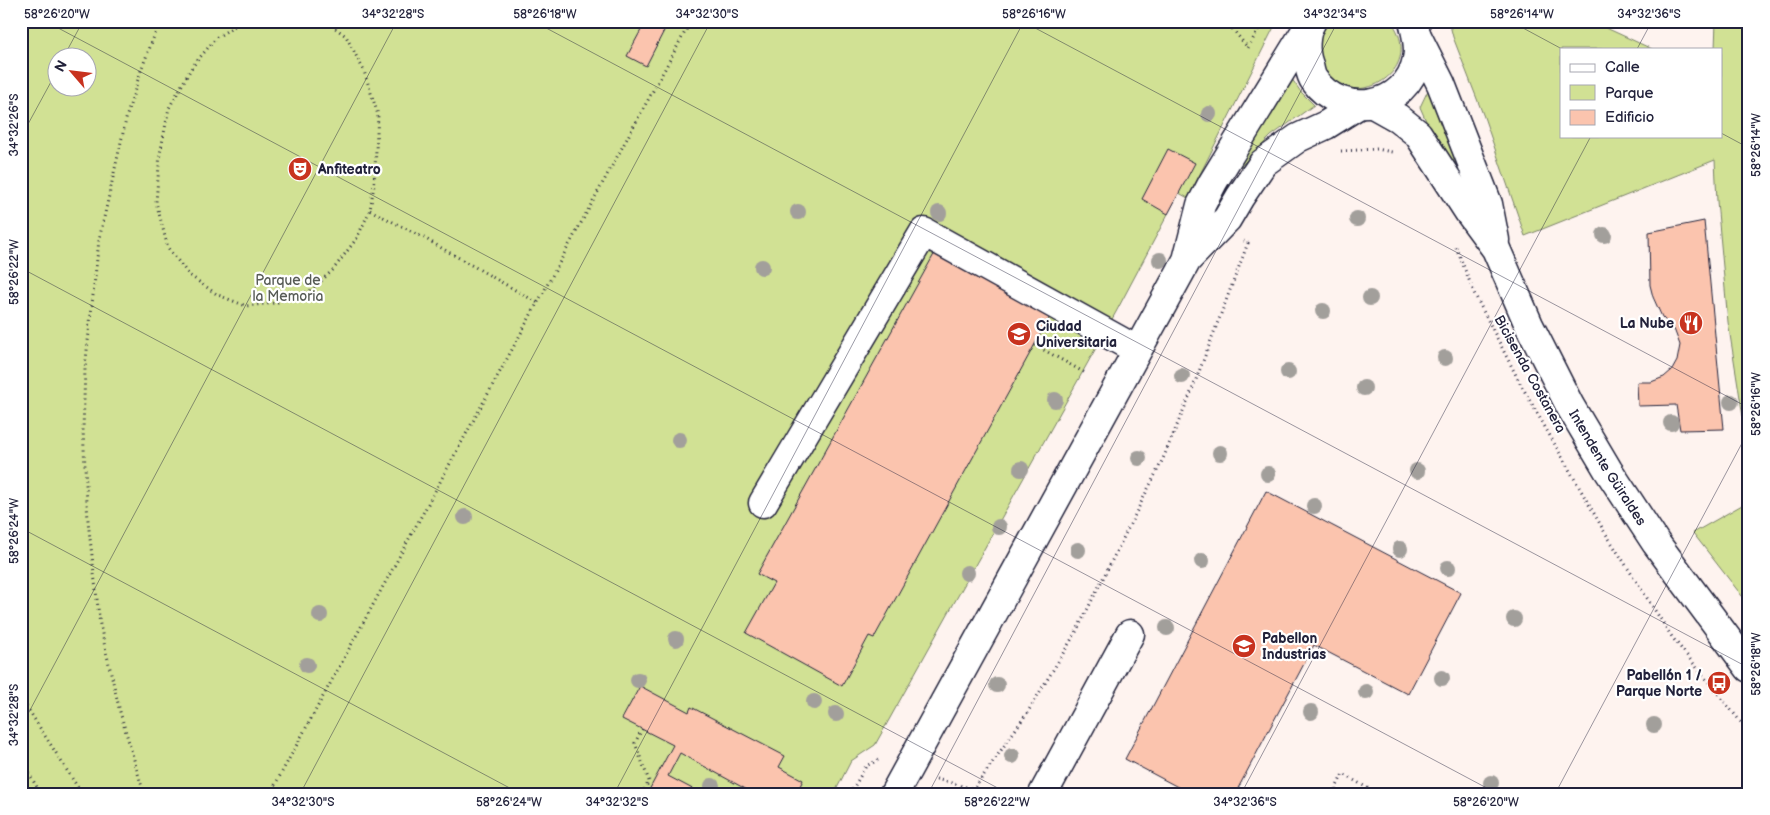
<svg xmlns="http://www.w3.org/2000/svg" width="1770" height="815" font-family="'Balsamiq Sans',sans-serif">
  <rect width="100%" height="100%" fill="#fef3ef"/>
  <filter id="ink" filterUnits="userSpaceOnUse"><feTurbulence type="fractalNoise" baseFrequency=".02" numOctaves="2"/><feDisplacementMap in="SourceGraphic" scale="10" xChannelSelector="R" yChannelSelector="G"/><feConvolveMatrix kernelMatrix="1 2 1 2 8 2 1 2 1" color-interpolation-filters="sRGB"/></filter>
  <g filter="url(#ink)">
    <path fill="#d1e194" stroke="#7a8268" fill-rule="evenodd" d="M21,21h1256l-89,177 -9,-5 -63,119 -241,433 -24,16 -17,33h-813zM58,58h30v30h-30z
      M1330,21h61c41,56 -55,100 -71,36 -3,-13 1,-27 10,-36z
      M1449,21h142l61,28h-91v87h160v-87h-6l1,-28h33v434l-21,-133 -11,-121 -2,-41 -190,76 -41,-119 -31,-80z
      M1289,75l12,17 13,13 -43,31 -34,34z
      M1431,84l38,112 -36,-59 -13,-30z
      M1749,501v104l-56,-72z"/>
    <path fill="#fbc4ae" stroke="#22223b" d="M646,21h23l-23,45 -19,-10z
      M1168,149l27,14 -27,51 -26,-15z
      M1704,221l20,208 -44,1 -4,-25 -38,1 -1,-24h14l13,-5 8,-7 5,-9 3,-16 -6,-16 -12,-12 -9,-20 -3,-12 -1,-53z
      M937,249l115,64 -178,325 -5,-2 -27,50 -96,-53 28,-50 -17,-9z
      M1266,491l195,102 -53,101 -94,-49 -79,149h-44l-66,-35z
      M640,686l49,26 2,-5 94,49 -6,11 24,13 -7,14h-46l1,-2 -71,-39 -12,23 34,18h-55l26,-49 -51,-26z"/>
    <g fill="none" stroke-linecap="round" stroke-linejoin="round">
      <g stroke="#22223b" stroke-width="31">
        <path id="minor" d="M1188,259l39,-40 13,-22 23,-34 35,-25 28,-13 32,-20
          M763,503l161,-271 213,118
          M894,794l293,-534 14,-55 12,-23 95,-155
          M1043,794l87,-160"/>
      </g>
      <g stroke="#22223b" stroke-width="31">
        <g id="major">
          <path d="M1312,21c-8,13 -8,31 -3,44 1,5 2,11 5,15 28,40 93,29 103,-21 3,-12 -1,-26 -4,-38"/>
          <path d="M1417,36l24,48 47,120 7,36"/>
          <path id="s1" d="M1373,104l25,14 20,16 50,77 28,38 33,76 41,81 38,64 48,73 93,125"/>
        </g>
      </g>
      <path stroke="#22223b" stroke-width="3" stroke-dasharray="1 4" stroke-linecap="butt" d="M243,21l-26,16 -25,30 -23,41 -9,46 -4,48 12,46 21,27 29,20 28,11 29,-3 35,-12 23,-21 24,-32 13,-28 4,-25 4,-70 -14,-44 -18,-35 -20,-15
        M1226,21l22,27 15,-27
        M1341,151l36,-2 15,3
        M370,210l54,28 114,65
        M1456,247l19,48 45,88 84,148 68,106 77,95
        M1035,345l52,29
        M21,698l61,96
        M642,729l-7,14 14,38 -7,13
        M21,760l20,34
        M936,779l38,10
        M144,794l-24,-82 -20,-87 -12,-104 -5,-91 2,-61 14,-129 28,-125 13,-42 20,-52
        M270,794l421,-773
        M850,794l16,-28 12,-6
        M968,794l6,-5 53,-76 49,-81 86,-171 30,-71 56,-147 -4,-2
        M1333,794l10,-20 35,20"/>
      <use href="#minor" stroke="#fff" stroke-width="28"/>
      <use href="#major" stroke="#fff" stroke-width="28"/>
    </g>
    <g fill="#a29f9b">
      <circle cx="1209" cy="114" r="8"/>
      <circle cx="798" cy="212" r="8"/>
      <circle cx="939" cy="213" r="8"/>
      <circle cx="1357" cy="219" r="8"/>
      <circle cx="1604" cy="235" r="8"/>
      <circle cx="1160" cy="260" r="8"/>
      <circle cx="762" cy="267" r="8"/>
      <circle cx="1370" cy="298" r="8"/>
      <circle cx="1323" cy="311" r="8"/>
      <circle cx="1445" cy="358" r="8"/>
      <circle cx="1288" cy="372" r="8"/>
      <circle cx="1182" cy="376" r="8"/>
      <circle cx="1364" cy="388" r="8"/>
      <circle cx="1055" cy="400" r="8"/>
      <circle cx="1731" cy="402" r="8"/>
      <circle cx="1671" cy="423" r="8"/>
      <circle cx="679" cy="440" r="8"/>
      <circle cx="1220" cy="453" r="8"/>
      <circle cx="1139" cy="458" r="8"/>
      <circle cx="1021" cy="469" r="8"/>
      <circle cx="1417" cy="471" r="8"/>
      <circle cx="1268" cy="474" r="8"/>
      <circle cx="1314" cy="506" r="8"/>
      <circle cx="465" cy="517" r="8"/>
      <circle cx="999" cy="527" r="8"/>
      <circle cx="1400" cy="549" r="8"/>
      <circle cx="1078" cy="550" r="8"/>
      <circle cx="1202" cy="561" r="8"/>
      <circle cx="1448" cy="568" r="8"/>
      <circle cx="967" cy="573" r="8"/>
      <circle cx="320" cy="615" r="8"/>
      <circle cx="1514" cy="619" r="8"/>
      <circle cx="1167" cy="628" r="8"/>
      <circle cx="676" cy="639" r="8"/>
      <circle cx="307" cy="665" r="8"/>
      <circle cx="1442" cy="678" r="8"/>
      <circle cx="638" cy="680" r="8"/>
      <circle cx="997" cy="685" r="8"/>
      <circle cx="1366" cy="692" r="8"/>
      <circle cx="814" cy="702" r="8"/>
      <circle cx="1311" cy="712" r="8"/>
      <circle cx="836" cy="714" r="8"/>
      <circle cx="1654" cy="725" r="8"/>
      <circle cx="1012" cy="756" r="8"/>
      <circle cx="1491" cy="783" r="8"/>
      <circle cx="712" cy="786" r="8"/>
    </g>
  </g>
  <path fill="none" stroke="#22223b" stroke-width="1" stroke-opacity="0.45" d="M45,21l1453,773M533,21l1216,647M1022,21l727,387M1510,21l52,28M1637,49l15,-28M63,58l20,-37M1721,133l28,15M21,137l37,-68M21,268l988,526M21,528l500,266M21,727l376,-706M21,788l11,6M300,794l411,-773M614,794l410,-773M928,794l410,-773M1241,794l350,-658M1555,794l194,-364"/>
  <defs>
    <g id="theatre-disc" transform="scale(1.25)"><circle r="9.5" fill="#c8321e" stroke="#fff"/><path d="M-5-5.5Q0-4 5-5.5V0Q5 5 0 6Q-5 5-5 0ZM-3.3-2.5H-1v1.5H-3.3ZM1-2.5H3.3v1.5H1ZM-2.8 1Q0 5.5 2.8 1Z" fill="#fff"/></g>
    <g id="restaurant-disc" transform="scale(1.25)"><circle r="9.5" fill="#c8321e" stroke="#fff"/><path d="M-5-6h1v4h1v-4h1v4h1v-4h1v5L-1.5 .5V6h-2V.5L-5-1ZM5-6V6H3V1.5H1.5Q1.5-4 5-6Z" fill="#fff"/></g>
    <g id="university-disc" transform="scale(1.25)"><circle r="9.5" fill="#c8321e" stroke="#fff"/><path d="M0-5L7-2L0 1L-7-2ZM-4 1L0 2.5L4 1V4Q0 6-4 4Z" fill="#fff"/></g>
    <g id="bus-disc" transform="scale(1.25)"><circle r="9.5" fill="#c8321e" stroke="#fff"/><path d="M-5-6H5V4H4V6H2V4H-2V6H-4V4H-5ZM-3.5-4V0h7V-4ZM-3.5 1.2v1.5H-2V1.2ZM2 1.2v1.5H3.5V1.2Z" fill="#fff"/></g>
  </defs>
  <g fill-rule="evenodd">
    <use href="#theatre-disc" x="300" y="169"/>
    <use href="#restaurant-disc" x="1691" y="323"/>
    <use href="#university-disc" x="1019" y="334"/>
    <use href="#university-disc" x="1244" y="646"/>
    <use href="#bus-disc" x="1719" y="683"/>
  </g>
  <g text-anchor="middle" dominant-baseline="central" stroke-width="4.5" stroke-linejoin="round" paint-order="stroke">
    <g font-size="14" font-weight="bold" fill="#22223b" stroke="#fff" text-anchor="start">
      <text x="318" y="169">Anfiteatro</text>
      <text x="1674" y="323" text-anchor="end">La Nube</text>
      <text x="1036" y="326">Ciudad<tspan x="1036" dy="16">Universitaria</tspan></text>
      <text x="1262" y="638">Pabellon<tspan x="1262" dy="16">Industrias</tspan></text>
      <text x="1702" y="675" text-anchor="end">Pabellón 1 /<tspan x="1702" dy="16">Parque Norte</tspan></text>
    </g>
    <g font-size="14" fill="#575b56" stroke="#fff">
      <text x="288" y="280">Parque de<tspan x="288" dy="16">la Memoria</tspan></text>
    </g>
    <g font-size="14" fill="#22223b" stroke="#fff">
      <text transform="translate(1530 374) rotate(61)">Bicisenda Costanera</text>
      <text stroke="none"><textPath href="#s1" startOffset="439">Intendente Güiraldes</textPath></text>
    </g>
  </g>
  <rect width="1770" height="815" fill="none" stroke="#fff" stroke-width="55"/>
  <rect x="1560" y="48" width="162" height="90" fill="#ffffff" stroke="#a7a7b1"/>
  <rect x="1570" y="64" width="25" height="8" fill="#ffffff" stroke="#a7a7b1"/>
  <text x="1605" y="72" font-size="15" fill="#22223b">Calle</text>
  <rect x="1570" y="85" width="25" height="15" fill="#d1e194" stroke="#a7a7b1"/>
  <text x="1605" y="98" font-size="15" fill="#22223b">Parque</text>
  <rect x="1570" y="110" width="25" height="15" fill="#fbc4ae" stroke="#a7a7b1"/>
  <text x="1605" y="122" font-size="15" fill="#22223b">Edificio</text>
  <g transform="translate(72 72) rotate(298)"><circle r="24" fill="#ffffff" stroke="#a7a7b1"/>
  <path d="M0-4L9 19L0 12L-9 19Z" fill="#c8321e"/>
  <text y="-8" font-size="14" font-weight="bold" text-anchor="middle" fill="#22223b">N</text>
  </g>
  <rect x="28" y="28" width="1714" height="760" fill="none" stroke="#22223b" stroke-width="2"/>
  <g font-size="12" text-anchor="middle" fill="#22223b">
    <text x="57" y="18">58°26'20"W</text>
    <text x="393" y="18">34°32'28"S</text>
    <text x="545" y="18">58°26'18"W</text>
    <text x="707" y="18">34°32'30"S</text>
    <text x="1034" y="18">58°26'16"W</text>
    <text x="1335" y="18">34°32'34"S</text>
    <text x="1522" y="18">58°26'14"W</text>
    <text x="1649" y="18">34°32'36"S</text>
    <text transform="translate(14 125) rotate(-90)" y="4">34°32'26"S</text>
    <text transform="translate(1756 145) rotate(-90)" y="4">58°26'14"W</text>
    <text transform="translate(14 272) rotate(-90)" y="4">58°26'22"W</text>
    <text transform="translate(1756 404) rotate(-90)" y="4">58°26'16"W</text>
    <text transform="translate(14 531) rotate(-90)" y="4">58°26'24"W</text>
    <text transform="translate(1756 664) rotate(-90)" y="4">58°26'18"W</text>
    <text transform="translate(14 715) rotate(-90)" y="4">34°32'28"S</text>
    <text x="303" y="806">34°32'30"S</text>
    <text x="509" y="806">58°26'24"W</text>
    <text x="617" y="806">34°32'32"S</text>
    <text x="997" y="806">58°26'22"W</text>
    <text x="1245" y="806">34°32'36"S</text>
    <text x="1486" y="806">58°26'20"W</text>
  </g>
</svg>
